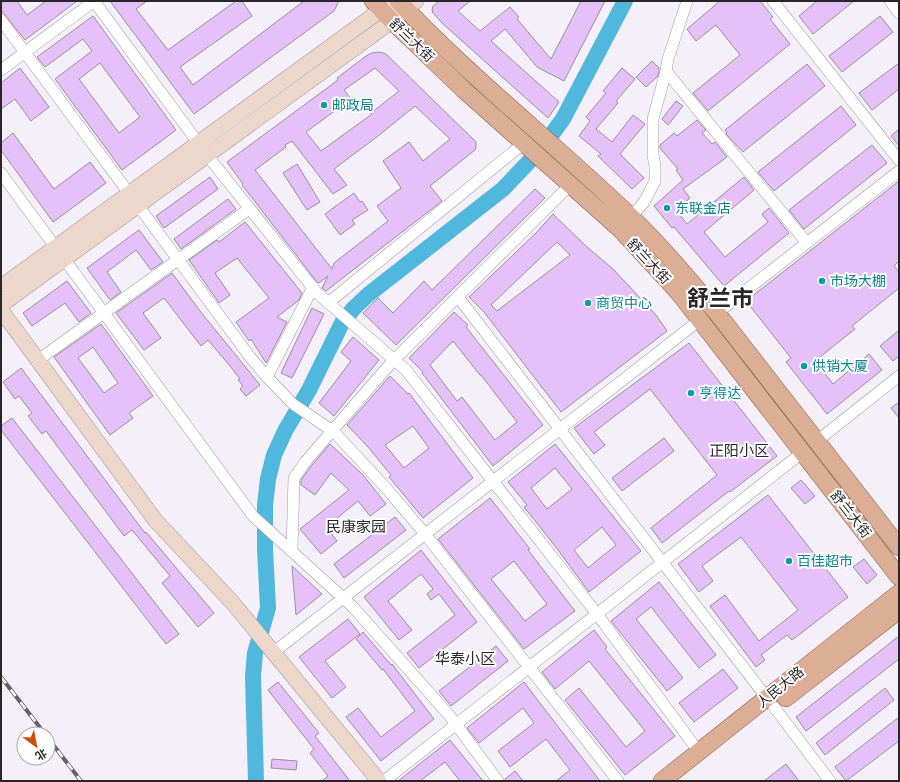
<svg xmlns="http://www.w3.org/2000/svg" width="900" height="782" font-family="'Archivo Narrow','Noto Sans SC',sans-serif">
  <rect width="100%" height="100%" fill="#f4eff9"/>
  <g fill="none" stroke-linecap="round" stroke-linejoin="round">
    <path stroke="#50b8dc" stroke-width="16" d="M256,781l-3,-105 2,-23 13,-45 -3,-59v-44l3,-26 6,-24 11,-24 24,-41 34,-69 11,-13 15,-14 134,-105 38,-40 22,-30 62,-118"/>
  </g>
  <path fill="#e6c0f8" stroke="#97919a" fill-rule="evenodd" d="M4,1h13l10,14 19,-14h31l-52,39 -24,-30v-7z
    M110,1h37l-11,8 32,41 68,-49h6l10,15 -72,51 13,18 111,-84h35l-5,10 -140,103z
    M439,1h31l-12,10 22,20 30,-24 9,10 -2,2 34,40 30,-58h24l-41,80 -27,-14 -32,-38 -14,12 68,61 -11,16 -106,-95 -9,-10 -1,-3 1,-4z
    M720,1h40l13,16 -3,2 20,25 -82,67 -15,-18 47,-38 -24,-30 -20,16 -9,-12z
    M817,1h37l-41,33 -14,-18z
    M93,16l83,114 -54,40 -67,-91 37,-28 -9,-12 -38,28 -8,-10zM100,63l40,54 -21,16 -40,-54z
    M880,16l13,16 -51,40 -13,-16z
    M378,52l6,1 3,2 86,84 3,3v5l-1,3 -45,36 12,15 -116,90 -4,-3 6,-12 -9,7 -2,-1 -75,-97 1,-1 -16,-22 111,-82 -1,-2 29,-22 6,-3zM375,68l24,23 -28,22 1,1 -51,37 -15,-19 45,-33 -7,-9zM415,106l35,33 -27,22 -14,-19 -26,19 18,27 -24,18 11,15 -54,42 -2,6 -77,-99 31,-23 -1,-2 7,-4 41,53 14,-9 -13,-16 44,-33z
    M652,61l7,7v2l-1,6 -12,11 -10,-10z
    M899,63v26l-27,21 -13,-17z
    M807,64l18,22 -82,66 -17,-18 1,-1 -2,-3z
    M20,68l29,39 -18,14 -16,-22 -14,10v-26z
    M622,68l13,11 -19,22 2,2 -22,26 16,13 21,-27 12,9 -25,30 24,24 -12,11 -34,-33 3,-2 -22,-18 11,-15 -4,-4 20,-24 -3,-2z
    M676,101l7,5 -15,19 -6,-6z
    M841,106l15,19 -82,66 -16,-19z
    M697,120l9,10 -4,3 10,11 3,-2 12,15 -44,32 7,9 -14,12 11,14 57,-47 10,13 -50,42 21,25 43,-35 -6,-8 7,-6 20,25 -65,53 -50,-59 -2,1 -18,-22 29,-26 -7,-10 2,-1 -18,-21v-3l14,-12 3,3z
    M899,129v17l-8,-10z
    M13,133l41,56 36,-27 16,21 -53,39 -52,-72v-7z
    M872,145l15,18 -83,66 -15,-19z
    M297,164l23,38 -13,8 -24,-37z
    M210,177l8,12 -54,39 -8,-12z
    M899,181v80l-5,5 5,6v16l-47,38 3,3 -40,32 18,23 36,-30 13,16 -55,44 -41,-52 5,-4 -45,-57z
    M535,189l10,9 -149,147 -33,-32 15,-15 15,15 31,-32 8,9z
    M354,193l6,9 2,-1 6,9 -16,10 3,4 -15,11 -15,-21z
    M228,199l8,10 -55,40 -7,-10z
    M553,214l34,33 26,22 43,46 11,16 -106,81 -77,-100 -15,-15 68,-65zM557,242l13,13 -73,56 -6,-6z
    M245,222l57,71 -3,7 -22,17 10,5 -21,41 -15,-24 -2,2 -13,-19 33,-24 -32,-40 -22,15 15,22 -11,8 -30,-43 28,-20 2,2z
    M139,230l24,32 -12,8 -15,-20 -29,22 14,20 -11,8 -23,-32z
    M172,273l28,38 60,74 -14,11 -6,-7 3,-3 -5,-6 2,-1 -10,-13 -22,-26 -7,6 -37,-48 -21,15 18,25 -17,12 -28,-37z
    M67,281l24,32 -12,9 -14,-19 -33,23 -9,-13z
    M312,308l12,6 -32,64 -11,-5z
    M454,312l14,13 -2,2 77,98 -50,41 -71,-93 1,-1 -14,-14zM453,341l27,34h1l36,47 -22,18 -33,-43 -5,4 -27,-36z
    M101,324l52,72 -24,17 4,5 -23,17 -56,-78zM93,347l25,36 -14,10 -26,-35z
    M899,330v26l-6,5 -13,-15z
    M353,337l26,23 -45,56 -15,-13 32,-42 -10,-9z
    M689,343l88,113 -47,36 -1,-1 -67,52 -11,-15 66,-53 -67,-86 -56,43 11,13 -11,9 -20,-26z
    M21,368l124,165 1,-1 68,81 -16,14 -36,-44 8,-7 -38,-46 -8,6 -78,-105 -4,3 -14,-18 4,-3 -13,-17 -4,3 -12,-17z
    M390,376l18,18 1,-1 64,85 -50,40 -34,-41 2,-2 -23,-28 -21,-22zM413,426l16,22 -25,20 -19,-23z
    M899,402v16l-8,-10z
    M12,418l167,216 -13,10 -165,-214v-4z
    M664,438l10,13 -52,40 -10,-13z
    M330,444l33,31 23,29 -16,12 -12,-15 -32,26 11,14 -16,13 -21,-25 49,-39 -18,-17 -16,22 -14,-10v-5l11,-15z
    M555,444l86,107 -52,41 -34,-46 -31,-39 3,-2 -19,-23zM555,468l17,21 -25,20 -16,-21zM602,527l14,18 -28,23 -14,-18z
    M801,480l14,16 -10,8 -14,-16z
    M768,495l80,102 -56,43 -5,-5 -26,20 4,5 -9,7 -46,-61 15,-11 34,46 39,-31 -57,-73 -39,29 11,15 -14,11 -21,-28z
    M490,498l40,51 -2,1 47,61 -51,38 -86,-110zM514,561l33,43 -22,17 -34,-42z
    M395,517l11,13 -62,48 -10,-14z
    M421,550l56,72 -58,46 -12,-15 48,-38 -16,-21 -8,6 -4,-6 6,-5 -12,-15 -33,27 24,29 -13,10 -35,-43z
    M864,559l13,16 -10,9 -14,-17z
    M292,566l30,28 -26,21z
    M659,582l57,73 -17,13 -48,-61 -15,12 47,59 -16,13 -56,-70z
    M348,619l12,15 -35,27 21,26 -14,11 -33,-41z
    M594,630l13,17 -2,2 70,87 -50,39 -60,-75 14,-12 47,59 19,-16 -56,-70 -34,28 -13,-17z
    M363,632l28,33 1,-1 42,55 -53,42 -35,-44 12,-9 23,29 34,-26 -32,-42 -1,1 -26,-31z
    M899,636v23l-93,72 -10,-14z
    M496,646l12,15 -57,45 -12,-15z
    M723,669l15,19 -44,34 -15,-19z
    M278,682l41,51 -4,3 35,45h-28l6,-5 -18,-23 4,-4 -46,-59z
    M524,682l12,16 64,83h-44l14,-11 -24,-31 -36,28 -12,-16 36,-28 -11,-15 -44,35 -12,-15z
    M885,688l9,12 -69,55 -9,-12z
    M899,717v24l-53,40 -11,-14z
    M450,740l33,41h-23l-15,-19 -25,19h-22z
    M272,759l25,2 -1,9 -25,-2z
    M786,764l13,17h-35z
    M515,771l8,10h-18v-2z"/>
  <g fill="none" stroke-linecap="round" stroke-linejoin="round">
    <g stroke="#9d99a2" stroke-width="12">
      <path id="street" d="M94,1l113,154 110,138 89,77 191,244 102,138
        M773,1l126,159
        M890,1l9,12
        M1,20l249,337 17,20 26,27 41,28 53,57 38,45 193,247
        M1,70l93,-69
        M666,71l141,172
        M1,173l252,343 100,91 96,108 49,66
        M631,217l13,-15 11,-21v-15l-2,-11v-36l13,-48 2,-12 19,-58
        M458,297l309,401
        M328,303l196,-160
        M717,313l182,-142
        M38,360l211,-151
        M267,377l46,-90
        M817,441l82,-65
        M292,550l2,-72 12,-17 85,-98 179,-178
        M274,652l427,-333
        M774,707l56,74
        M384,781l419,-329"/>
    </g>
    <g stroke="#9d99a2" stroke-width="16">
      <path id="secondary" d="M1,287l392,-286
        M1,305l391,-284 24,-20
        M1,310l154,210 77,82 147,179"/>
    </g>
    <g stroke="#8d5b42" stroke-width="18">
      <path id="primary" d="M373,1l19,20 72,69 156,139 59,64 220,284
        M398,1c73,77 157,143 234,217 30,29 58,62 85,95l182,234
        M786,698l113,-88
        M662,781l237,-188"/>
    </g>
    <use href="#street" stroke="#fff" stroke-width="11"/>
    <use href="#secondary" stroke="#edd6ca" stroke-width="15"/>
    <use href="#primary" stroke="#dcae95" stroke-width="17"/>
    <g stroke="#656268" stroke-width="4">
      <path id="rail" d="M1,677l44,57
        M48,738l33,43"/>
    </g>
    <use href="#rail" stroke="#fefefe" stroke-width="2.5" stroke-dasharray="8" stroke-linecap="butt"/>
  </g>
  <g fill="#0f9aa8" stroke="#fefefe" stroke-width="1.5">
    <circle cx="324" cy="105" r="4"/>
    <circle cx="667" cy="208" r="4"/>
    <circle cx="822" cy="281" r="4"/>
    <circle cx="588" cy="303" r="4"/>
    <circle cx="804" cy="366" r="4"/>
    <circle cx="691" cy="393" r="4"/>
    <circle cx="789" cy="561" r="4"/>
  </g>
  <g text-anchor="middle" dominant-baseline="central" stroke-width="4" stroke-linejoin="round" paint-order="stroke">
    <g font-size="14" fill="#28262a" stroke="#fefefe">
      <text transform="translate(412 40) rotate(44)">舒兰大街</text>
      <text transform="translate(649 261) rotate(47)">舒兰大街</text>
      <text transform="translate(851 514) rotate(52)">舒兰大街</text>
      <text transform="translate(780 687) rotate(-39)">人民大路</text>
    </g>
    <g font-size="14" fill="#0d838f" stroke="#fefefe" text-anchor="start">
      <text x="332" y="105">邮政局</text>
      <text x="675" y="208">东联金店</text>
      <text x="830" y="281">市场大棚</text>
      <text x="596" y="303">商贸中心</text>
      <text x="812" y="366">供销大厦</text>
      <text x="699" y="393">亨得达</text>
      <text x="797" y="561">百佳超市</text>
    </g>
    <g font-size="15" fill="#28262a" stroke="#fefefe">
      <text x="739" y="450">正阳小区</text>
      <text x="356" y="526">民康家园</text>
      <text x="465" y="658">华泰小区</text>
    </g>
    <g font-size="22" font-weight="bold" fill="#28262a" stroke="#fefefe">
      <text x="720" y="298">舒兰市</text>
    </g>
  </g>
  <rect width="900" height="782" fill="none" stroke="#28262a" stroke-width="4"/>
  <g transform="translate(36 746) rotate(148)"><circle r="19" fill="#fefefe" stroke="#a8a8a9"/>
  <path d="M0-3L7 15L0 10L-7 15Z" fill="#d14c05"/>
  <text y="-6" font-size="11" font-weight="bold" text-anchor="middle" fill="#28262a">北</text>
  </g>
</svg>
